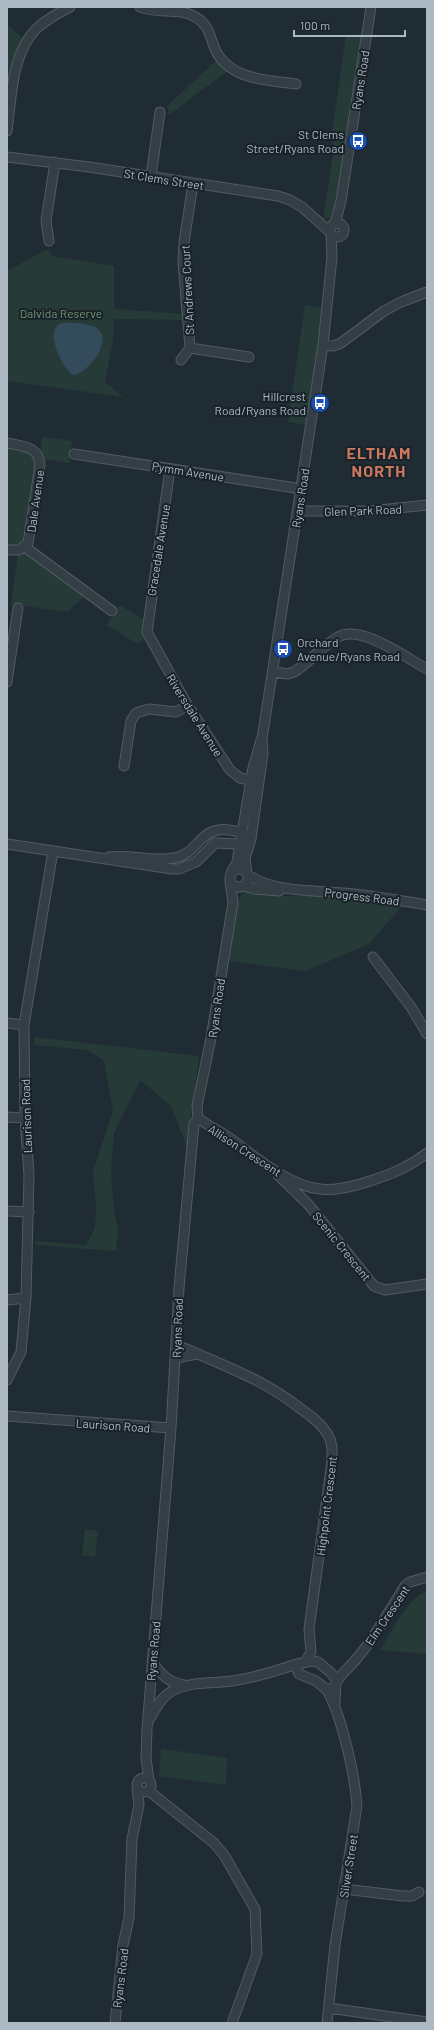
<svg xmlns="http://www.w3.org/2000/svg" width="434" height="2030" font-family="Barlow,sans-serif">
  <rect width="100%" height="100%" fill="#202c34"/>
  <path fill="#263b37" d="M7,24l16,15 -8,16 -5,25 -3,-1z
    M346,35l16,2 -26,173 -5,8 -8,1 11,-70 -3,-10z
    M218,59l11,11 -60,45 -2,-9z
    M46,250l4,1 2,5 62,10v43l70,5 1,6 -71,-1 -1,21 -8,42 18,15 -116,-16v-110z
    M305,305l18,3 -16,117 -19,-3z
    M42,437l30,4 -3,22 -26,-4 -3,-7z
    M7,446l17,3 13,10 -14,86 -16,3z
    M22,553l6,1 58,41 -19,17 -56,-8 7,-50z
    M120,605l24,15 2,18 -9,6 -30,-19z
    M248,891l21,5h69l65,9 -34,39 -63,27 -77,-10c4,-16 -1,-65 19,-70z
    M34,1037l165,19 -12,91 -16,-41 -31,-26 -26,53 -3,39 3,38 4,20 -2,21 -81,-6v-4l51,4 9,-17 1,-20 -3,-37 20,-60 -9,-50 -17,-11 -53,-5z
    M85,1529l13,2 -3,26 -13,-2z
    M427,1591v63l-47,-4c11,-17 27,-52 47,-59z
    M161,1749l66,9 -1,27 -67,-9z"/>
  <path fill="#344b5b" d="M75,323c7,1 18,1 24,7 13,12 -11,43 -25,45 -11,-5 -27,-39 -17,-49 4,-5 13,-3 18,-3z"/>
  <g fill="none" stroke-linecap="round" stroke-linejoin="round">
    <g stroke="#505b63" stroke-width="11">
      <path id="minor" d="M140,7c19,8 40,-1 57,11 12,7 13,19 18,31 14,31 52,31 81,35
        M7,131c5,-34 4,-76 29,-102 10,-9 22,-16 34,-22
        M7,157l82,10 189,29 12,4 12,7 28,25
        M151,176l9,-64
        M330 230a7 7 0 1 1 14 0a7 7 0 1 1-14 0Z
        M335,224l6,-23 30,-194
        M49,241l-3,-20 9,-59
        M323,345l10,1 8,-3 43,-32 17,-9 26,-10
        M190,348l59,9
        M181,360l9,-12 -7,-85 1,-21 9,-58
        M7,443c15,3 32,3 33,22l-12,78 -9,7h-12
        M74,454l228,35
        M170,469l-23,163 38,69 45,69 10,8 19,4
        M298,511h72l57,-6
        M25,547l87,64
        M274,672l14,2 6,-2c16,-10 28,-26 44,-35 23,-13 68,21 89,32
        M7,682l11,-74
        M124,766l7,-45 5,-8 13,-4 27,3 12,-7
        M7,844l165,25h7l17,-7 19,-19 25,1 11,-5
        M109,857c21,-3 43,5 65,1 25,-4 25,-32 55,-28 9,1 14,3 22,9
        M230 878a9 9 0 1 1 18 0a9 9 0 1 1-18 0Z
        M231,873l6,-11 16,-94 8,-28
        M247,873l-2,-15 6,-19 12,-86 -1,-14 61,-394 9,-88 -1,-23
        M247,874c26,20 76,16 107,20 25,3 49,7 73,11
        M243,886l12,3 24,2
        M373,957l38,50 16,27
        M7,1023l17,2
        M7,1117l18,1
        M198,1118c10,8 22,13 33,21 24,18 58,47 89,50 16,2 35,-3 50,-8 22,-7 39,-14 57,-28
        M278,1175l30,29 66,82 11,4 42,-6
        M7,1211l22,1
        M7,1300l19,-2
        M176,1346c11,2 19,7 29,11 37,16 64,27 96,52 10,7 21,15 27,26 5,8 4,17 4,26l-23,168 2,23 -5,9
        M176,1358l21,-4
        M7,1380l14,-28 5,-54 3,-123 -4,-57 -1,-93 29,-174
        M7,1416l164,12
        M152,1661c9,14 16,21 32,24
        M336,1683c6,-11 15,-17 22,-26 18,-21 32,-48 47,-71l5,-4 17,-5
        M333,1688l-6,2 -11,-9 -17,-7 -3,-7 1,-3 14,-3 7,1 12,10 6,7 -1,24
        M149,1720c5,-9 11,-21 20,-27 17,-12 43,-9 63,-12 22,-3 44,-10 65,-17
        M137 1785a7 7 0 1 1 14 0a7 7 0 1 1-14 0Z
        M149,1780l-3,-22 1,-29 24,-301 8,-140 15,-164 4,-6 -1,-12 14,-68 22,-135 -3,-22
        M149,1791l65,52 10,12 31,54 2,45 -25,69
        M344,1889l59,7h9l7,-4
        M329,2008l98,14
        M115,2023l8,-78 6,-27 3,-79 7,-34 -2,-18
        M327,2023l8,-78 22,-139c-2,-31 -15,-89 -30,-116"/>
    </g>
    <use href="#minor" stroke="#333e45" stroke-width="9"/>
  </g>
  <defs>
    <g id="bus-disc" transform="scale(1)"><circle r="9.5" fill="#1a4fb4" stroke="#192229"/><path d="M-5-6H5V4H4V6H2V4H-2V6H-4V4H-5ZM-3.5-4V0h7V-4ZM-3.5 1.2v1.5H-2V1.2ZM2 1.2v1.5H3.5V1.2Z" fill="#fff"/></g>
  </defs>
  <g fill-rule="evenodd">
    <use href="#bus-disc" x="358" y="141"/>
    <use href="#bus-disc" x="320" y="403"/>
    <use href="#bus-disc" x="283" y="649"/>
  </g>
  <g text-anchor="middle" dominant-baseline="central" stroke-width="4" stroke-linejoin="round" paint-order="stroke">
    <g font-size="12" fill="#adb9c2" stroke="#192229">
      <text transform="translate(360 80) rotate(-81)">Ryans Road</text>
      <text transform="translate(164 179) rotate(9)">St Clems Street</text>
      <text transform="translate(187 290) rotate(-93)">St Andrews Court</text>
      <text transform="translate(188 471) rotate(9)">Pymm Avenue</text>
      <text transform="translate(300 498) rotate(-81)">Ryans Road</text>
      <text transform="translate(35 501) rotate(-82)">Dale Avenue</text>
      <text transform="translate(363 510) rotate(-2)">Glen Park Road</text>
      <text transform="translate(158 550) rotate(-81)">Gracedale Avenue</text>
      <text transform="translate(195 715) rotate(58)">Riversdale Avenue</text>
      <text transform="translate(362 896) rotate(7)">Progress Road</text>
      <text transform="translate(216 1008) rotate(-82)">Ryans Road</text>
      <text transform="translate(26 1116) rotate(-92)">Laurison Road</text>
      <text transform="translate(245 1150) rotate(33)">Allison Crescent</text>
      <text transform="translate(342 1246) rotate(51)">Scenic Crescent</text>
      <text transform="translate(177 1328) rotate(-88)">Ryans Road</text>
      <text transform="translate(113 1425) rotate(4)">Laurison Road</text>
      <text transform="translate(326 1506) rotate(-83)">Highpoint Crescent</text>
      <text transform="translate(387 1615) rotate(-56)">Elm Crescent</text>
      <text transform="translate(153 1651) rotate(-85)">Ryans Road</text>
      <text transform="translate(348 1866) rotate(-81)">Silver Street</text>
      <text transform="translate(120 1978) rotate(-83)">Ryans Road</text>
    </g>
    <g font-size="12" fill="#adb9c2" stroke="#192229" text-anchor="end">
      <text x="344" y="134">St Clems<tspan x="344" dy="14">Street/Ryans Road</tspan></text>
      <text x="306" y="396">Hillcrest<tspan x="306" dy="14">Road/Ryans Road</tspan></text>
      <text x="297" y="642" text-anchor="start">Orchard<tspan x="297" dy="14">Avenue/Ryans Road</tspan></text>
    </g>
    <g font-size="12" fill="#6e9670" stroke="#192229">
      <text x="61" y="313">Dalvida Reserve</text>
    </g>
    <g font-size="16" font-weight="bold" letter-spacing="1" fill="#cd795d" stroke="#192229">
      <text x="379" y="452">ELTHAM<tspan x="379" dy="18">NORTH</tspan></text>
    </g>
  </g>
  <rect width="434" height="2030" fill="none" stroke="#adb9c2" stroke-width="16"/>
  <path d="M294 30v6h111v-6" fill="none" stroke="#adb9c2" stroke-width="2"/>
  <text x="300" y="30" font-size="12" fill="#adb9c2" stroke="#192229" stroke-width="3" paint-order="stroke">100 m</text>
</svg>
